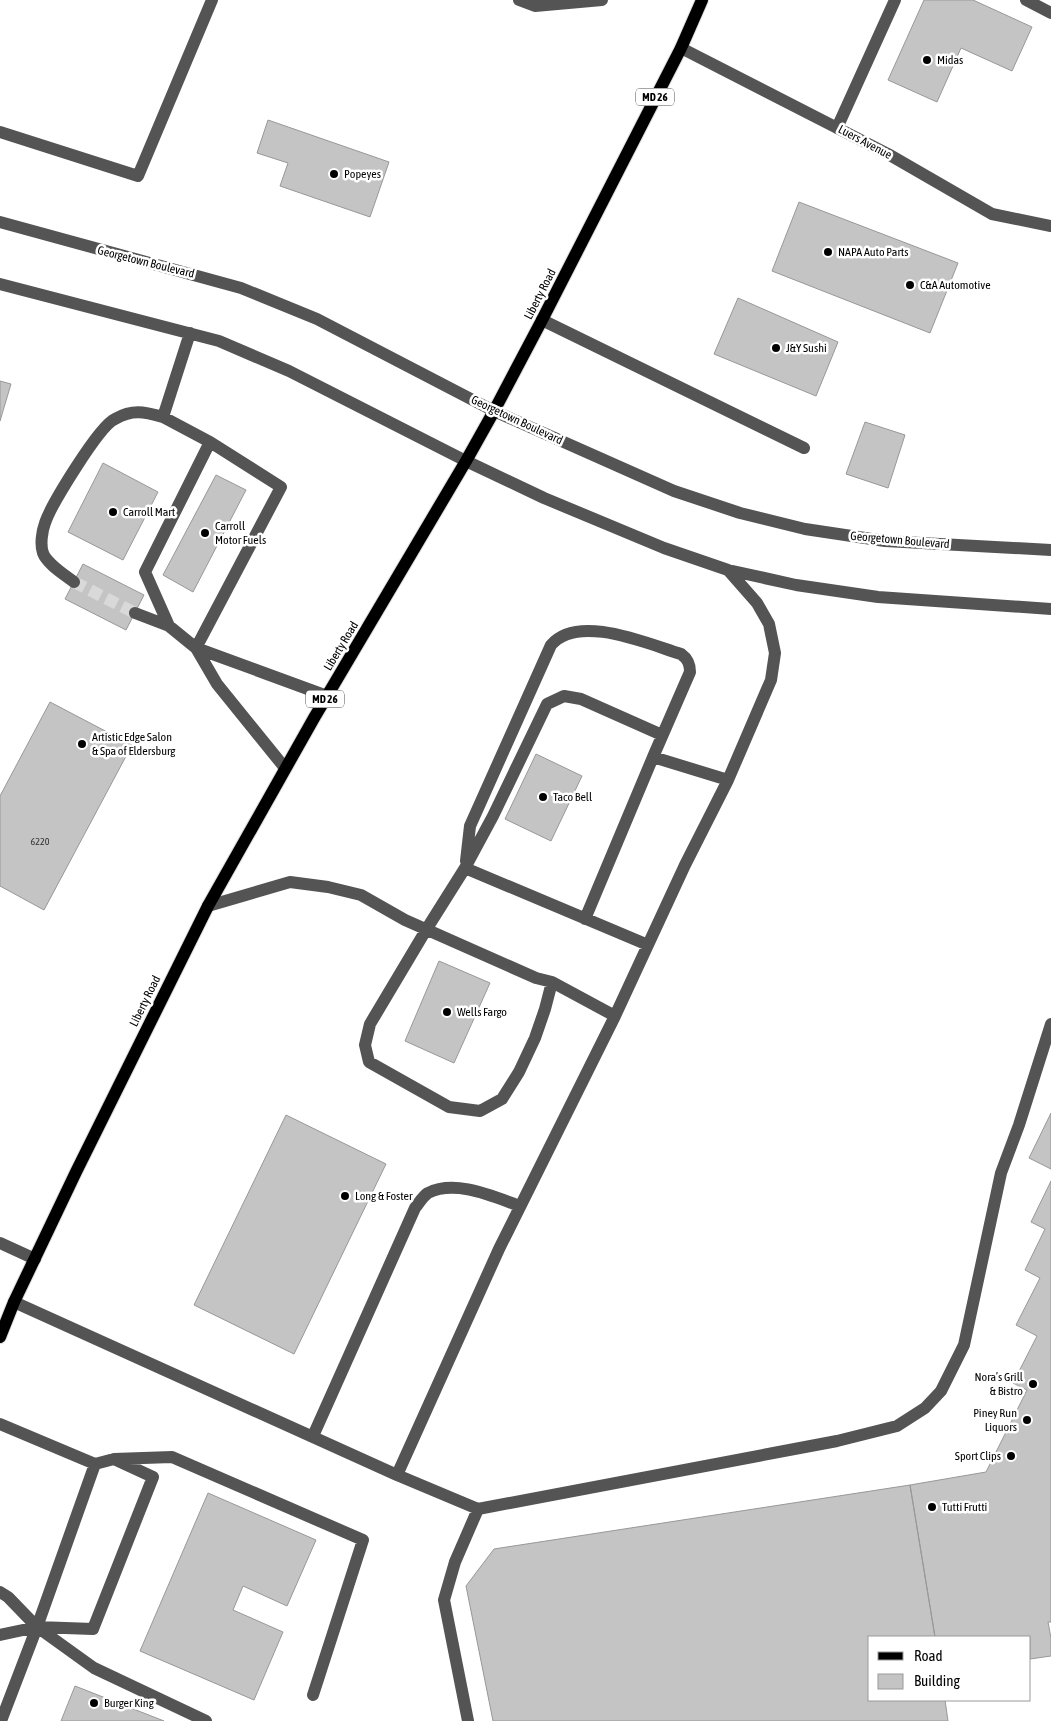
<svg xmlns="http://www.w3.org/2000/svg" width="1051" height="1721" font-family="'Asap Condensed',sans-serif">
  <rect width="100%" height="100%" fill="#fff"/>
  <path fill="#c4c4c4" stroke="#989898" d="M924,0h49l59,27 -20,44 -51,-23 -24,54 -49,-22z
    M268,120l121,42 -19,55 -90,-31 8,-23 -31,-10z
    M799,202l159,61 -28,70 -158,-62z
    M738,298l100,44 -22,54 -102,-42z
    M0,381l11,3 -11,37z
    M865,422l40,13 -17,53 -42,-14z
    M103,463l55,29 -35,68 -55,-28z
    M216,475l30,15 -53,102 -30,-17z
    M83,564l61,31 -18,35 -61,-31z
    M50,702l82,43 -88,165 -44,-24v-90z
    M536,754l46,22 -31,65 -46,-22z
    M439,961l51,22 -36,80 -49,-22z
    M1051,1113v56l-22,-11z
    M286,1115l100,49 -92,190 -100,-49z
    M1051,1181v441h-3l3,16v18l-21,3v-22h-95l-25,-152 76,-13 41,-82 -14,-7 24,-47 -21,-11 24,-47 -15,-8 20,-41 -14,-7z
    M910,1485l25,152h-65v63h75l3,21h-455l-27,-135 28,-37z
    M208,1493l108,47 -29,66 -44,-20 -10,24 50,22 -29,68 -114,-49z
    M75,1686l89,35h-103z"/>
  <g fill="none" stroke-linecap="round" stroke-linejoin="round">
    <path stroke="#d9d9d9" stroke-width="12" stroke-dasharray="12 6" stroke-linecap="butt" d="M74,582l61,31"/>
    <g stroke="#dbdbdb" stroke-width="14">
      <path id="major" d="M0,1337l14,-35 62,-130 132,-266 106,-188 152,-257 28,-50 48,-91 139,-272 21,-48"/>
    </g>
    <path stroke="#545454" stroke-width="12" d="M519,0l16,6 67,-6
      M1026,0l25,13
      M681,48l207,106 104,60 59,12
      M837,128l58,-128
      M0,132l138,44 74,-176
      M0,222l241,66 76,31 177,92 180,80 66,22 65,16 80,12 166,9
      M0,284l219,57 70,30 177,90 78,37 120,50 64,22 68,15 82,12 173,12
      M542,320l262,128
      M190,333l-27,84 47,25 71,45 -85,161
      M74,582c-9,-7 -27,-18 -31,-29 -3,-8 -1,-22 2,-30 6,-18 54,-97 70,-104 18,-10 29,-7 48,-2
      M135,613l34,13 27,22 131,48
      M169,626l-24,-54 65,-130
      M196,648l21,36 68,84
      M466,861l4,-35 81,-181c27,-32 97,-1 130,9 7,5 9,10 9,18l-37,85 75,23
      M465,868l183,77
      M208,906l82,-24 38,5 33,8 44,25 131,58 16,4 63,34
      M585,919l68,-162
      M552,982l-7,27 -10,29 -16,34 -17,27 -22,12 -31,-4 -80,-45 -4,-17 5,-21 56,-94 39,-62 28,-52 54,-112 17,-8 17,3 81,36
      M0,1243l35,16
      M14,1302l383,173 81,34 -23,53 -11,38 24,121
      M0,1424l95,40 -58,163 -36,94
      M313,1436l102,-228c4,-5 8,-12 13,-15 28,-14 66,4 92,13
      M114,1459l58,-2 191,83 -50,155
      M397,1475l102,-226 116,-233 70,-151 43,-85 43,-100 4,-27 -6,-29 -12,-21 -29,-33
      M478,1509l359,-68 60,-15 28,-18 16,-17 23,-46 37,-172 18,-48 32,-101
      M0,1592l8,5 29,30 57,41 112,53
      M0,1635l37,-8 56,2 60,-152 -39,-18 -19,5"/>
    <use href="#major" stroke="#000" stroke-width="12"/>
  </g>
  <g fill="#000" stroke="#fff" stroke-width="2">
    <circle cx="927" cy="60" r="5"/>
    <circle cx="334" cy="174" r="5"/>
    <circle cx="828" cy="252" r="5"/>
    <circle cx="910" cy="285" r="5"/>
    <circle cx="776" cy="348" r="5"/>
    <circle cx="113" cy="512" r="5"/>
    <circle cx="205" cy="533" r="5"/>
    <circle cx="82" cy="744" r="5"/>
    <circle cx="543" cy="797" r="5"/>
    <circle cx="447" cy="1012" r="5"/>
    <circle cx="345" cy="1196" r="5"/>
    <circle cx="1033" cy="1384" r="5"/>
    <circle cx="1027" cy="1420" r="5"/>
    <circle cx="1011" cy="1456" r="5"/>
    <circle cx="932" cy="1507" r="5"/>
    <circle cx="94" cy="1703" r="5"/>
  </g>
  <g text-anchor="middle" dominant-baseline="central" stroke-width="5" stroke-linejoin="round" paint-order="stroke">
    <g font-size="10" fill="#313131">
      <text x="40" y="841">6220</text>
    </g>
    <g fill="#fff" stroke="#4c4c4c" stroke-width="1">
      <rect x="636" y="88.5" width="38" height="17" rx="4"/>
      <rect x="306" y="690.5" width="38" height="17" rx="4"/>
    </g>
    <g font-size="11" font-weight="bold" fill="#000">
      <text x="655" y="97">MD 26</text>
      <text x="325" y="699">MD 26</text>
    </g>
    <g font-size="12" fill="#000" stroke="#fff" text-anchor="start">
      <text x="937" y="60">Midas</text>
      <text x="344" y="174">Popeyes</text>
      <text x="838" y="252">NAPA Auto Parts</text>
      <text x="920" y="285">C&amp;A Automotive</text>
      <text x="786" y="348">J&amp;Y Sushi</text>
      <text x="123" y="512">Carroll Mart</text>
      <text x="215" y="526">Carroll<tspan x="215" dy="14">Motor Fuels</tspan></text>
      <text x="92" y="737">Artistic Edge Salon<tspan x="92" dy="14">&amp; Spa of Eldersburg</tspan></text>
      <text x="553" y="797">Taco Bell</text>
      <text x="457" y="1012">Wells Fargo</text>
      <text x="355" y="1196">Long &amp; Foster</text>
      <text x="1023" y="1377" text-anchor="end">Nora’s Grill<tspan x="1023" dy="14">&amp; Bistro</tspan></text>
      <text x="1017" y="1413" text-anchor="end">Piney Run<tspan x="1017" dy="14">Liquors</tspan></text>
      <text x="1001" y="1456" text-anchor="end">Sport Clips</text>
      <text x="942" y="1507">Tutti Frutti</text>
      <text x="104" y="1703">Burger King</text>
    </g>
    <g font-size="12" fill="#000" stroke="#fff">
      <text transform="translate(865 142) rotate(28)">Luers Avenue</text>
      <text transform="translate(146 262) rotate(14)">Georgetown Boulevard</text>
      <text transform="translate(540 294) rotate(-63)">Liberty Road</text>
      <text transform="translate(517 420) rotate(25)">Georgetown Boulevard</text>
      <text transform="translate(900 540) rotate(5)">Georgetown Boulevard</text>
      <text transform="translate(341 646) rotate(-59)">Liberty Road</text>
      <text transform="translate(145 1001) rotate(-64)">Liberty Road</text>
    </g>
  </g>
  <rect x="868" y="1636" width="162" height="65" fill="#ffffff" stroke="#999999"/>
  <rect x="878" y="1652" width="25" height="8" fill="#000000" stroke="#999999"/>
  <text x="914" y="1661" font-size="15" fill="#000000">Road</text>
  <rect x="878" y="1674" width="25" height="15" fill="#c4c4c4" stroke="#999999"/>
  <text x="914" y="1686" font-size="15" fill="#000000">Building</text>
</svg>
